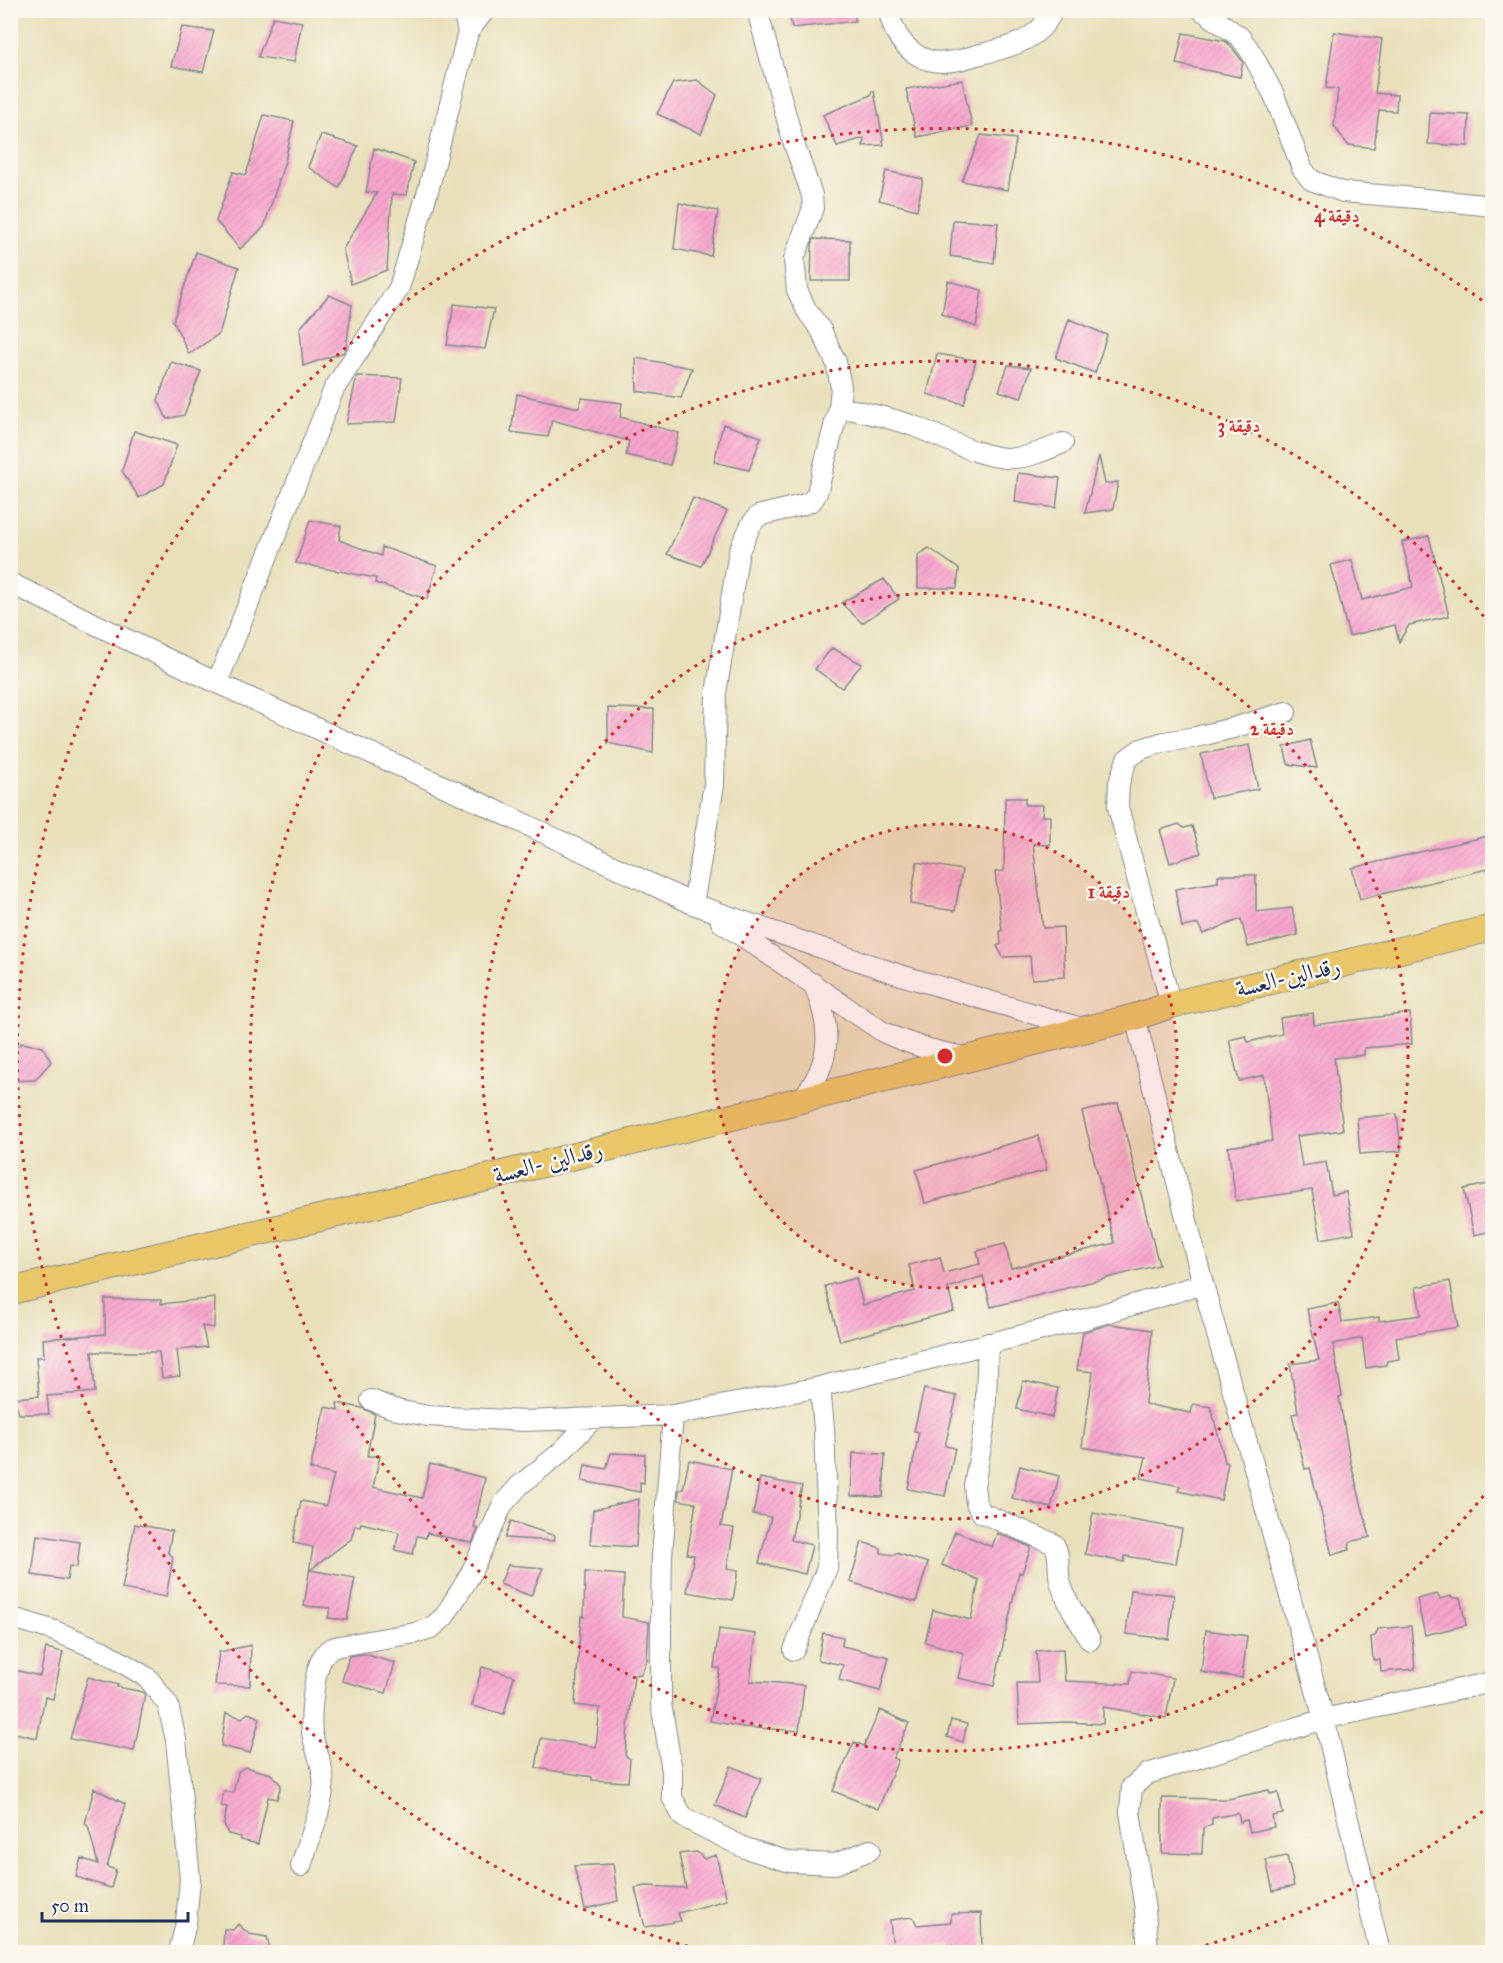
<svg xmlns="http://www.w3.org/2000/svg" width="1503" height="1963" font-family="'IM FELL Great Primer',Amiri,serif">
  <defs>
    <pattern id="building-hatch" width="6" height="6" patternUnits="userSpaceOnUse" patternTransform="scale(1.5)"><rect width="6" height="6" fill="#f9a6ce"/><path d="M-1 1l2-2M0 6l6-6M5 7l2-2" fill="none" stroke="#d58fb3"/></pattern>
  </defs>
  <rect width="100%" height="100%" fill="#fbf7ec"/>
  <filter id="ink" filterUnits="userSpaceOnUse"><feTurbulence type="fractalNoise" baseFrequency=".0167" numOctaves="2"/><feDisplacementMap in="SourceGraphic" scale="12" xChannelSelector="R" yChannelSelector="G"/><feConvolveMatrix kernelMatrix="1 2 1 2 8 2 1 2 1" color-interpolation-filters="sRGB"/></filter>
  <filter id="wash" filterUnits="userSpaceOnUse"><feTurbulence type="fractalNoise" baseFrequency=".008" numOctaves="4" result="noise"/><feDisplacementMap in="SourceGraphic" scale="24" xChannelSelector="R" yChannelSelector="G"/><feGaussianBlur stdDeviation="1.35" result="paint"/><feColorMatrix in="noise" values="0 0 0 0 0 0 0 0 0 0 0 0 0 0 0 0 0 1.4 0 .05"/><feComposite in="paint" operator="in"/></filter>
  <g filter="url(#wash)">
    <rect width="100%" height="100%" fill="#e9e0bb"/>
    <g id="blocks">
      <path fill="url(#building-hatch)" d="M788,10h67v11l-63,7z
        M273,17l29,5 -8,40 -36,-5z
        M182,27l32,4 -11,41 -32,-6z
        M1334,32l48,7 -7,54 22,2 -1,16 -17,-1 -5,38 -26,-3 -14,-19 4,-37 -12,-1z
        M1183,33l42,8 6,5 12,16 -3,15 -64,-13z
        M697,80l20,15 -16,39 -44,-20 16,-31z
        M962,80l10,46 -55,11 -11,-48z
        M872,91h2l10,54 -21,1 1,-8 -27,8 -14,-31 48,-20z
        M1430,113l39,2 -1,31 -40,-2z
        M264,115l30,6 -9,40 -21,66 -24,22 -24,-28 17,-49 13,3z
        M321,135l37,11 -19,42 -31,-21z
        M981,135l35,4 -8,51 -46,-9z
        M374,148l40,14 -7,33 -15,-1 -5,76 -36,14 -8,-35 34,-56 -11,-1z
        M886,171l37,8 -6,31 -38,-10z
        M679,203l39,8 -7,45 -37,-7z
        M953,220l45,3 -4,40 -44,-7z
        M814,239l36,1v41h-39l1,-36z
        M196,252l43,15 -20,67 -30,20 -16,-33z
        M948,281l34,9 -6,37 -34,-13z
        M329,295l23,10 -6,44 -2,3 -41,14 -3,-38z
        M454,304l40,5 -9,40 -38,-4z
        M1069,319l38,16 -12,38 -39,-15z
        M937,354l39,6 -12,44 -37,-10z
        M636,358l56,10 -11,30 -44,-7z
        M171,362l30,9 -17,44 -17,4 -9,-19z
        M1008,365l23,3 -10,30 -22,-7z
        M357,376l45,2 -6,44 -50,2z
        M517,394l62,14 3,-10 40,5 -2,14 59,16 -9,32 -44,-10 3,-14 -77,-21 -4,17 -37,-5z
        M723,424l38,13 -12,33 -35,-8z
        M134,431l43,14 -13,39 -25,14 -17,-27z
        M1099,456l6,28 13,-2 -5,27 -28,4z
        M1018,473l42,5 -4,30 -41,-6z
        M693,498l34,13 -26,55 -34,-12z
        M310,520l31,6 -2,14 42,16 1,-9 55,19 -10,33 -52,-16 1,-5 -80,-15z
        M1429,536l20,80 -40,9 -10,17 -4,-17 -46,11 -18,-71 21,-5 10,40 51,-13 -11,-45z
        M929,548l30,21 -2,19h-39v-33z
        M884,579l15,20 -37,24 -21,-20z
        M832,648l30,16 -20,24 -27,-19z
        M608,708l46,1 -1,44 -45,-10z
        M1310,740l7,28 -29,-4 -4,-17z
        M1249,745l9,44 -48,9 -9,-44z
        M1005,798h20v7h18l-1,11h8v29l-17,-1 10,84 20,-1 2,50 -33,2 -2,-23 -27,1 -6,-11 4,-2 -1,-13 2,-1 -7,-58 9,-1z
        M1179,824l5,4 8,-2 9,27 -31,10 -10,-33z
        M1492,835v33l-132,31 -8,-31z
        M917,862l45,8 -7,41 -45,-7z
        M1218,875h38v37l36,-4 6,27 -50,12 -7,-28 -38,15 -5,-10 -16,3 -7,-38 43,-7z
        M1313,1013l1,12 96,-12 2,31 -48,4v7l-30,3 9,72 -46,6 5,30 24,-4 6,33 14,-3 8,41 -33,6 -9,-49 -76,11 -8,-54 44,-6 -8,-66 -25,6 -10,-41 17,-4 2,6 34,-8 -2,-16z
        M22,1043l21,4 8,15 -16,18 -25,1v-30z
        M1118,1103l41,162 -168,42 -8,-31 -35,12 6,23 -114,30 -15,-55 31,-8 7,27 52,-14 -6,-26 31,-8 4,16 36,-9 -3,-13 28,-7 6,24 104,-25 -33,-131z
        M1397,1114l4,37 -41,3 -3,-36z
        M1038,1136l9,34 -122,33 -9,-33z
        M1492,1183v48l-18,4 -10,-46z
        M1450,1281l8,46 -62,10 3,22 -12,2 -1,4 -20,3 -4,-30 -29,6 9,52 -3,1 11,63 20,77 -20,5 -1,8 -17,5 -22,-87 -5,1 -13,-55 6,-1 -8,-49 29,-4 -12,-51 31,-6 4,19 37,-5v4l42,-6 -5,-28z
        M215,1298l-1,30 -12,-2 5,21 -30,3 3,26 -18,2 -3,-26h-67l3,40 -48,4 2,18h-30l-5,-16 25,-2 -3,-39h8l-1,-18 62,-5v-35l56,1v4z
        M1111,1324l41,6 -7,74 46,9 2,-9 18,3 14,55 3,1 -7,37 -43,-9 2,-5 -39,-8 5,-21 -64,-10 11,-75 -16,-2 6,-38z
        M1023,1381l35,7 -6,29 -35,-8z
        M924,1389l33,7 -12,50 10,2 -10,48 -37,-7 11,-57 -5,-1z
        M337,1403l25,5 13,6 -8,42h13l-7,31 49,11 8,-34 55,14 -11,50 4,1 -6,14 -45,-10 -1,5 -9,-2 -4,18 -18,-4 4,-18 -38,-9 -1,3 -5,-1 -4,14 -41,31 45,8 -8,42 -19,-2 2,-10 -26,-2 9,-59 -20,-4 8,-42 25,5 8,-31 -24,-6 15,-62 13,3z
        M611,1453l34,1 -1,29 -4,-1v10l-58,-11 3,-16 21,4z
        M853,1453l32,1 -2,43 -32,-1z
        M689,1460l43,9 -11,57 13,2 -7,40 11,2 -5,30 -46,-8 7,-37 -7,-1 9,-51 -18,-3 1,-10 4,-1z
        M1020,1466l39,10 -8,32 -39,-10z
        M760,1478l42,8 -11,54 21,5 -7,29 -46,-11 12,-46 -18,-3z
        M639,1499l-3,48 -46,-3 3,-34z
        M1093,1513l89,16 -6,35 -51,-8 -1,6 -39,-8z
        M511,1521l44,15 -1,5 -49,-3z
        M135,1524l37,7 -4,22 5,4 -7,40 -44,-8z
        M955,1531l37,16 5,-14 34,14 -9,26 -3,-1 -25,114 -36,-8 6,-25 -39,-11 8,-32 38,10 8,-40 -37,-15z
        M37,1535l43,7 -3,25 -8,-1 -2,14 -35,-5z
        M862,1542l19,6v5l14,2 1,-2 32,10 -12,39 -66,-20z
        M508,1565l35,3 -12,28 -31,-12z
        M585,1572l39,3 -2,42 27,5 -2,39 -6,13 -7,1 -9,80 5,4 -2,23 -36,-2v-3l-56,-9 5,-30 55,9 4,-39 -25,-3 6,-89 3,1z
        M1131,1590l43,5 -5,44 -43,-5z
        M1437,1594l3,5 11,-3 3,2h6l6,27 -41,10 -8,-36z
        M1411,1626l4,43 -34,3 -1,-12h-7l-2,-23 4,-1 3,-7z
        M719,1629l37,5 -6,47 54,4 -5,46 -56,-4 -33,-6 10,-53h-6z
        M1206,1630l41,6 -5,42 -41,-6z
        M823,1633l20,4 -1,9 47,11 -9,34 -41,-11 4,-15 -25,-5z
        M251,1645l-1,41 -35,-1 4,-33z
        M46,1648l17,4 -10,47 -8,-2 -8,41 -27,-6v-63l30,7z
        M1063,1649l2,32 65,3 2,-13 41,7 -7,40 -63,-11v17l-36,-2 -48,2 -2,-41h21l-2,-32z
        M364,1654l31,9 -9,30 -44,-12 7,-25z
        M482,1667l32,9 -10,38 -32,-8z
        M88,1677l30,8 -1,2 26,5 2,2 -11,57 -64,-12z
        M880,1710l29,13 -16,35 5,2 -20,49 -45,-18 21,-49 10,4z
        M226,1713l16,5 6,-5 12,5 -10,35 -29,-7z
        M951,1720l16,4 -4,18 -16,-5z
        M731,1766l30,13 -16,39 -30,-13z
        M245,1767l26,7 10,11 -4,14 -9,-2 -10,47 -17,-4v-3l-13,-3 -4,-10 3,-17 -6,-1 3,-15 9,2 5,-21z
        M94,1788l31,16 -18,63 9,3 -5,18 -35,-11 5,-19 17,6 -10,-38 -3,-2z
        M1269,1790l1,4 8,-2 5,22 -11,2 2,11 -24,5 -3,-12 -7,2 -2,-9 -26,5v6l-9,4 -1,26 -40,-1v-55l66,1z
        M697,1852l7,7 12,-4 11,45 -49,13 3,8 -36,6 -10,-39 10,-2 41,2 -7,-34z
        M1287,1856l7,30 -21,5 -7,-31z
        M613,1864l5,37 -33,8 -11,-43z
        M981,1913l1,36 -30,1v-5l-59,5 -3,-30 23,-3 4,8 34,-3v-8z
        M238,1924l11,10 18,3 4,16h-44l-4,-7 1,-17 9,1z"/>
    </g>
  </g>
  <g filter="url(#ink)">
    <use href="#blocks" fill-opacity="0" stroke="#82888c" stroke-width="1.5"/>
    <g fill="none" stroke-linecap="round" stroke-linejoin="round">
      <g stroke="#82888c" stroke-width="22">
        <path id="minor" d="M463,10l5,22
          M889,10c5,33 30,57 65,51 9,-1 18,-5 27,-7 28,-6 59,-14 72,-44
          M1202,10l38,27 11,15 23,43 28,73 9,12 32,12 73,6 76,8
          M839,407c25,5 48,10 72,18 27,10 75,36 104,33 16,-1 33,-9 48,-15
          M10,583l207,100 268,122 208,99 204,70 188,55
          M217,683l117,-294 65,-101 30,-101 39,-155 17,-22
          M693,904l21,-119 2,-92 23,-142 12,-26 7,-9 44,-11 10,-4 5,-8 22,-86 2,-20 -5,-25 -15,-32 -14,-19 -10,-21 -3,-31 19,-51 -1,-13 -19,-54 -36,-131
          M721,922l162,110c27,13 53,20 82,25
          M1171,1005l-53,-198 1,-24 8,-24 14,-10 23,-7 32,-5 37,-9 53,-16
          M1135,1017l68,267 121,435 56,233
          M802,1099c31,-38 30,-72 11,-116
          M988,1343l-3,81 -11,62 2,17 6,10 72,31c7,12 3,24 6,37 6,21 19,40 30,59
          M371,1400l26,10 31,6 97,5 148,-6 147,-28 265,-68 118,-35
          M673,1415l-11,141 -1,57v90l11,68v26l11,20 62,31 45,14 45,2 35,-14
          M10,1617l42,13 51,21 45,27 20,27 8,35 14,139 -4,44 -7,29
          M794,1650l33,-82 1,-35 -4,-105 -4,-41
          M301,1866c7,-24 19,-50 22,-76 3,-21 -8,-38 -11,-58 -2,-16 2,-64 12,-77 4,-6 8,-7 15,-9l76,-13 16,-5 13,-11 25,-40 34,-73 17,-19 40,-32 33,-34
          M1148,1952l-3,-42 -15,-98 2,-25 15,-13 177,-55 168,-37"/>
      </g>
      <g stroke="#82888c" stroke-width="28">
        <path id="major" d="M10,1291l416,-98 709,-176 36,-12 321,-77"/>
      </g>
      <use href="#minor" stroke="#fff" stroke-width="20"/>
      <use href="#major" stroke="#e9c769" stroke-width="26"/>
    </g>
  </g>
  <circle cx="945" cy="1056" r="232" fill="#d62828" fill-opacity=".12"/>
  <g fill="none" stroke="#d62828" stroke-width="3" stroke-dasharray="3 6">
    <circle cx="945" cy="1056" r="232"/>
    <circle cx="945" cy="1056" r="463"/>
    <path d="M1489 1489A695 695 0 1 1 1489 623"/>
    <path d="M1490 1806A927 927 0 0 1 1185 1951M705 1951A927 927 0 1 1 1490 306"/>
  </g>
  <g text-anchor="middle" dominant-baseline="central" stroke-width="5" stroke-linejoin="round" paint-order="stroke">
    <g font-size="24" fill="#1b2f5e" stroke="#fbf7ec">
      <text transform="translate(1288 977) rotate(-13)">رقدالين-العسة</text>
      <text transform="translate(548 1162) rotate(-14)">رقدالين -العسة</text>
    </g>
  </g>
  <circle cx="945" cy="1056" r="9" fill="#d62828" stroke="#fbf7ec" stroke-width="3"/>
  <g font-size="18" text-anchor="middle" font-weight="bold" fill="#d62828" stroke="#fbf7ec" stroke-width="5" stroke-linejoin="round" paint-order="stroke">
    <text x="1337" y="222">4 دقيقة</text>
    <text x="1239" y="432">3 دقيقة</text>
    <text x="1272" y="735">2 دقيقة</text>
    <text x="1109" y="898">1 دقيقة</text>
  </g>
  <rect width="1503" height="1963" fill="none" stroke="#fbf7ec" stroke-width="36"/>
  <path d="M42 1912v9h146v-9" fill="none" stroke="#1b2f5e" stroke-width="3"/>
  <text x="51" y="1912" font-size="18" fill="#1b2f5e" stroke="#fbf7ec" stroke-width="4.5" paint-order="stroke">50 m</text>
</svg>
